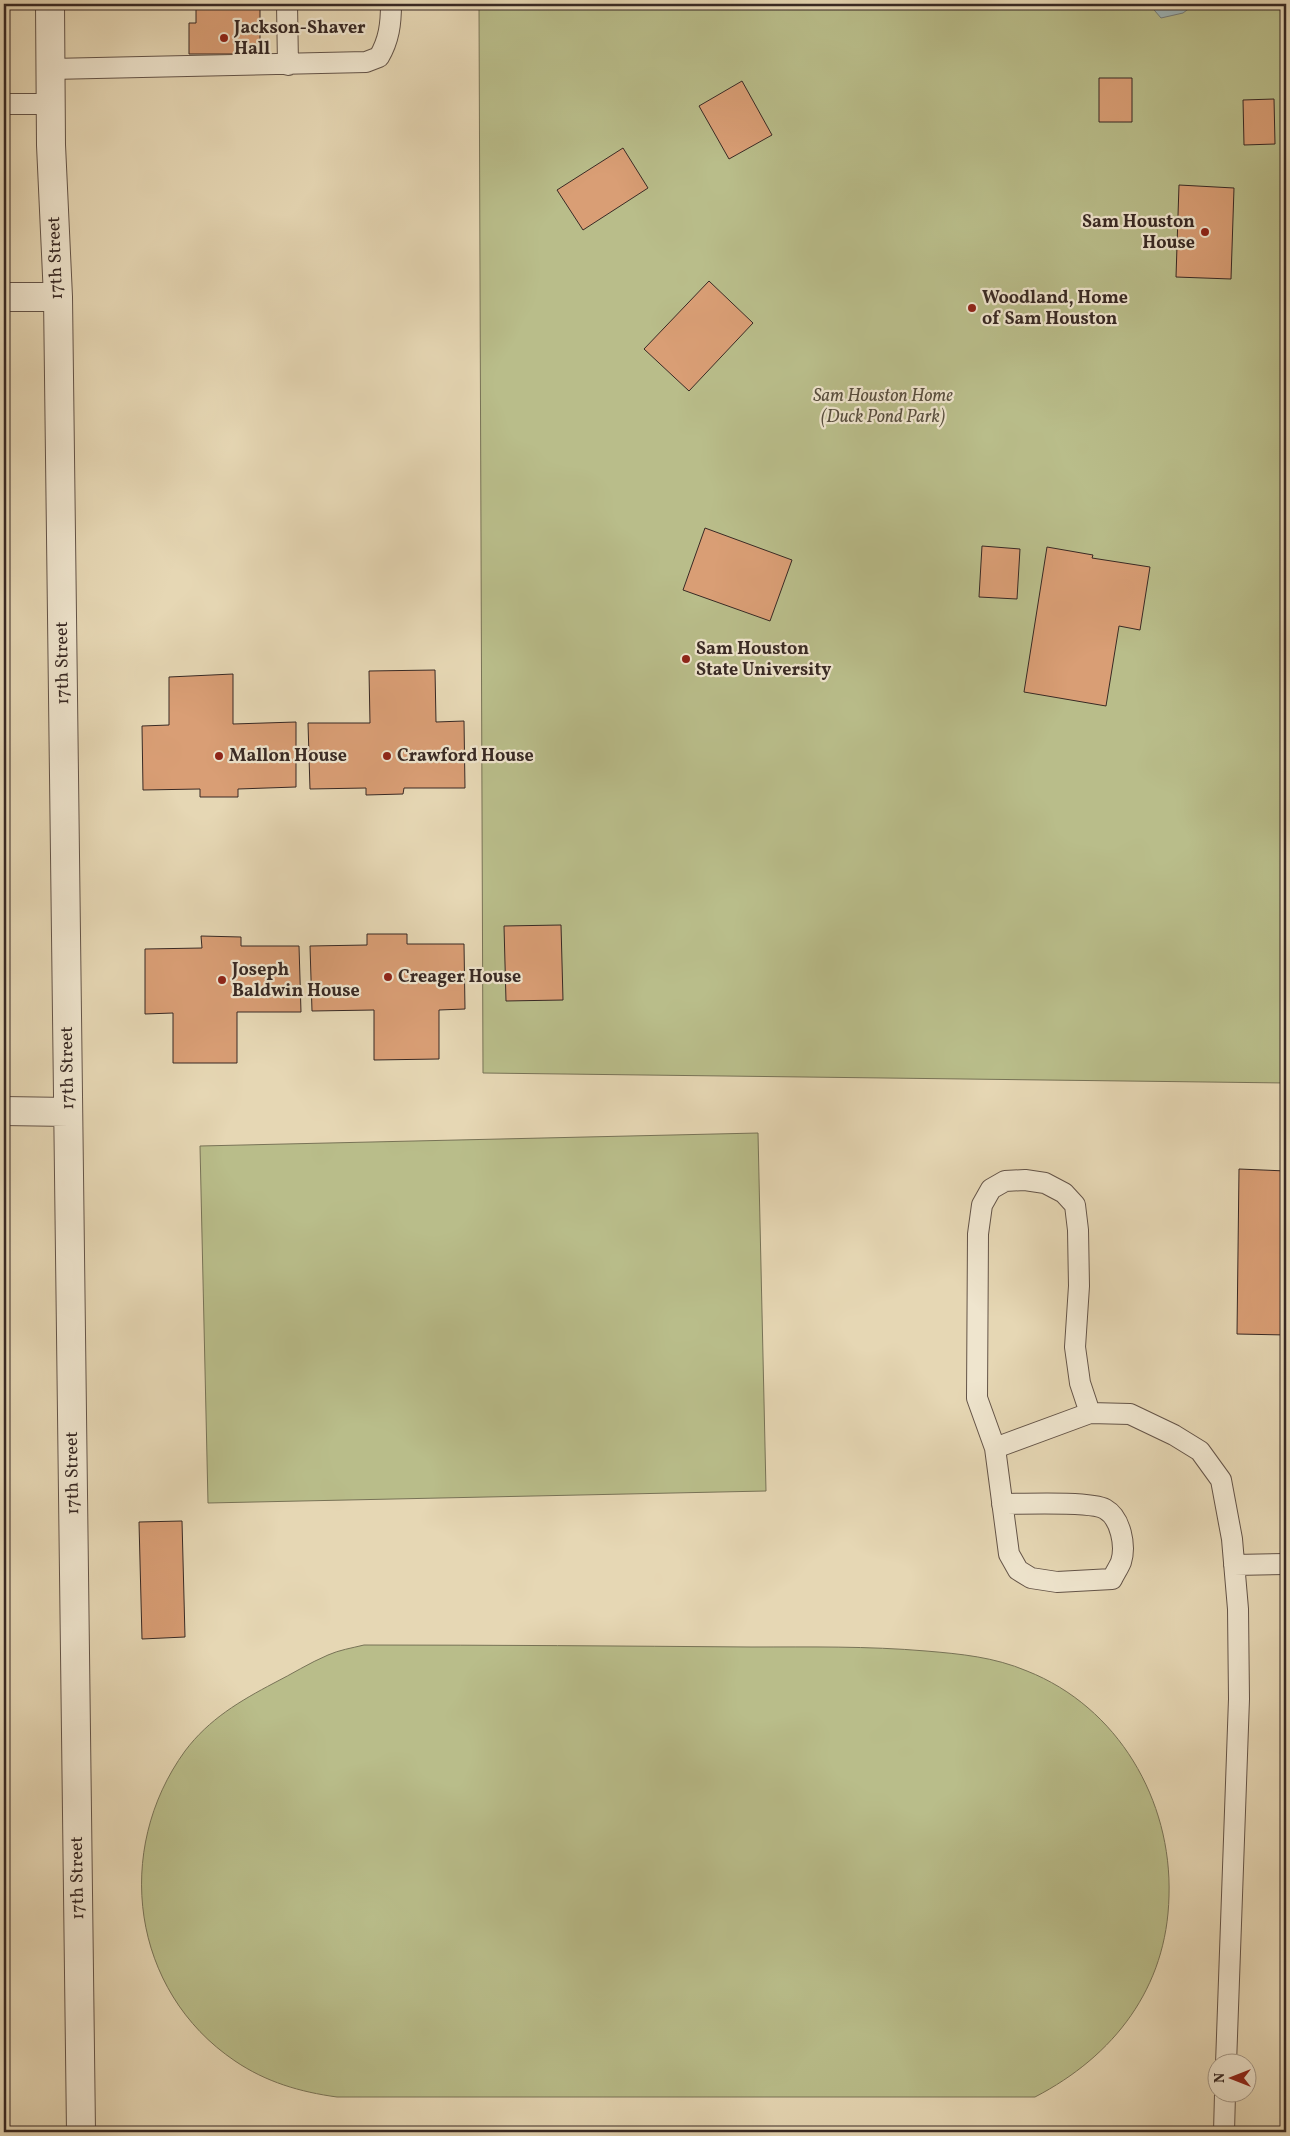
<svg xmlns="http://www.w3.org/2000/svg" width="1290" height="2136" font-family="Vollkorn,serif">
  <rect width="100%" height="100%" fill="#e6d7b4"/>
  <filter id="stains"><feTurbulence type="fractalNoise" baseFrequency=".004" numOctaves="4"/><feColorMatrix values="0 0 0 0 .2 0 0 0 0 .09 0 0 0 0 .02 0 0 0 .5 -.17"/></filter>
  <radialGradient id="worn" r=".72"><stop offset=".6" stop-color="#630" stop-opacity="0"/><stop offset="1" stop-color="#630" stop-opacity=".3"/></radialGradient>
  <path fill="#b9bd8a" stroke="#787357" d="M479,4h807v1079l-803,-10z
    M758,1133l8,358 -558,12 -8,-357z
    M364,1645c129,0 258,1 387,2 59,0 117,-1 175,4 35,3 68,6 101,20 91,36 145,129 142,225 -2,92 -55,160 -134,201h-698c-37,-5 -71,-15 -102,-36 -104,-70 -122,-211 -50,-310 24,-32 55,-50 89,-68 18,-9 35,-20 54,-28 11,-5 24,-7 36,-10z"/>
  <path fill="#9db6b9" stroke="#757e7d" d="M1149,4h46l-12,9 -22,5z"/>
  <path fill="#d99e75" stroke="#382924" d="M196,4h64v50h-71v-31h7z
    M1099,78h33v44h-33z
    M742,81l30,54 -43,24 -30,-53z
    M1274,99l1,45 -31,1 -1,-45z
    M623,148l25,40 -65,42 -26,-40z
    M1179,185l55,3 -3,91 -55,-2z
    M709,281l44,42 -64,68 -45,-42z
    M705,528l87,32 -22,61 -87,-31z
    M982,546l38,3 -3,50 -38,-2z
    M1047,547l46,8 -1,3 58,9 -10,63 -21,-4 -13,80 -82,-14z
    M435,670l1,52 28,-1 1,67h-61l-1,6 -37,1v-7l-56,1 -2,-66h62l-1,-52z
    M233,674v50l63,-2v65l-58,2v8h-38v-8l-57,1 -1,-64 27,-1v-48z
    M561,925l2,75 -57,1 -2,-75z
    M367,934h40v10h57l1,65 -26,1v49l-65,1v-50l-62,1 -2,-65 57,-1z
    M201,936l40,1v9h58l2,66h-64v51h-64v-50l-28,1v-65l57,-1z
    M1239,1169l47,2v164l-49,-1z
    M182,1521l3,116 -43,2 -3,-117z"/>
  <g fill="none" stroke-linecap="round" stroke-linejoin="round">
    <g stroke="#645448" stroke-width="22">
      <path id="service" d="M287,4l1,61
        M51,69l315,-7 13,-5c10,-17 12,-33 12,-53
        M4,104h47
        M995,1448l-18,-50 1,-164 4,-29 9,-16 14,-8 20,-1 20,3 19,10 11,12 3,25 1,56 -4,61 5,36 10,30
        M1002,1504c20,0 89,-3 103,5 16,9 21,37 16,53 -2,5 -6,11 -9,17l-55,3 -26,-4 -13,-8 -9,-16 -14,-106 95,-35 40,1 44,21 26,16 21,29 11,59 6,70 1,90 -13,365
        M1234,1565l52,-1
        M1224,2132l1,-38"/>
    </g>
    <g stroke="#645448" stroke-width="30">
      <path id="minor" d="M50,4l1,141 7,152 23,1835
        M4,297h54
        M4,1111l64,1"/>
    </g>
    <use href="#service" stroke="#efe5ce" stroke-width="20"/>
    <use href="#minor" stroke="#efe5ce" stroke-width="28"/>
  </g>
  <g fill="#8f2418" stroke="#efe5ce" stroke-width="2">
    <circle cx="224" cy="38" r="5"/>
    <circle cx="1205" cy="232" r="5"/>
    <circle cx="972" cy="308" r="5"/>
    <circle cx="686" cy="659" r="5"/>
    <circle cx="219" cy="756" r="5"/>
    <circle cx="387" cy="756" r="5"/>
    <circle cx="388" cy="977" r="5"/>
    <circle cx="222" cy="980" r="5"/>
  </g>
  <g text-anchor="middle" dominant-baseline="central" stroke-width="4.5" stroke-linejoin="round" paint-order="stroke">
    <g font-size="18" font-weight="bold" fill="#382924" stroke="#efe5ce" text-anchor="start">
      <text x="234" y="28">Jackson-Shaver<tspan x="234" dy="21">Hall</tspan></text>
      <text x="1195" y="222" text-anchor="end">Sam Houston<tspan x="1195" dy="21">House</tspan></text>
      <text x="982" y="298">Woodland, Home<tspan x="982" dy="21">of Sam Houston</tspan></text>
      <text x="696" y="649">Sam Houston<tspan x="696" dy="21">State University</tspan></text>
      <text x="229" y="756">Mallon House</text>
      <text x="397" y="756">Crawford House</text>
      <text x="232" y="970">Joseph<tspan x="232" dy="21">Baldwin House</tspan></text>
      <text x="398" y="977">Creager House</text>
    </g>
    <g font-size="18" fill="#382924" stroke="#efe5ce">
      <text transform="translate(56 258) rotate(-92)">17th Street</text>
      <text transform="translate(63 663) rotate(-91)">17th Street</text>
      <text transform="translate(68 1068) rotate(-91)">17th Street</text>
      <text transform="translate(73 1473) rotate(-91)">17th Street</text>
      <text transform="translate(78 1878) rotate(-91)">17th Street</text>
    </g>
    <g font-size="18" font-style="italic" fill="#584e3e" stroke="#efe5ce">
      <text x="883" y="396">Sam Houston Home<tspan x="883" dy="21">(Duck Pond Park)</tspan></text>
    </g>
  </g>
  <rect width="1290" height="2136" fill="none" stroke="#e6d7b4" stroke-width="20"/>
  <rect x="5" y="5" width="1280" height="2126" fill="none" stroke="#382924" stroke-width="2.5"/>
  <rect x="10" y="10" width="1270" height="2116" fill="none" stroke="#382924"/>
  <g transform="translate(1232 2078) rotate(270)"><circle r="24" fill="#efe5ce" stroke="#a69a8a"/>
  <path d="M0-4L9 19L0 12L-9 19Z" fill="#8f2418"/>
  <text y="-8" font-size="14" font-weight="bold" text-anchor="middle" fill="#382924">N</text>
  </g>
  <rect width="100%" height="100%" filter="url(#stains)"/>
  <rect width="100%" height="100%" fill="url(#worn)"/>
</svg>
